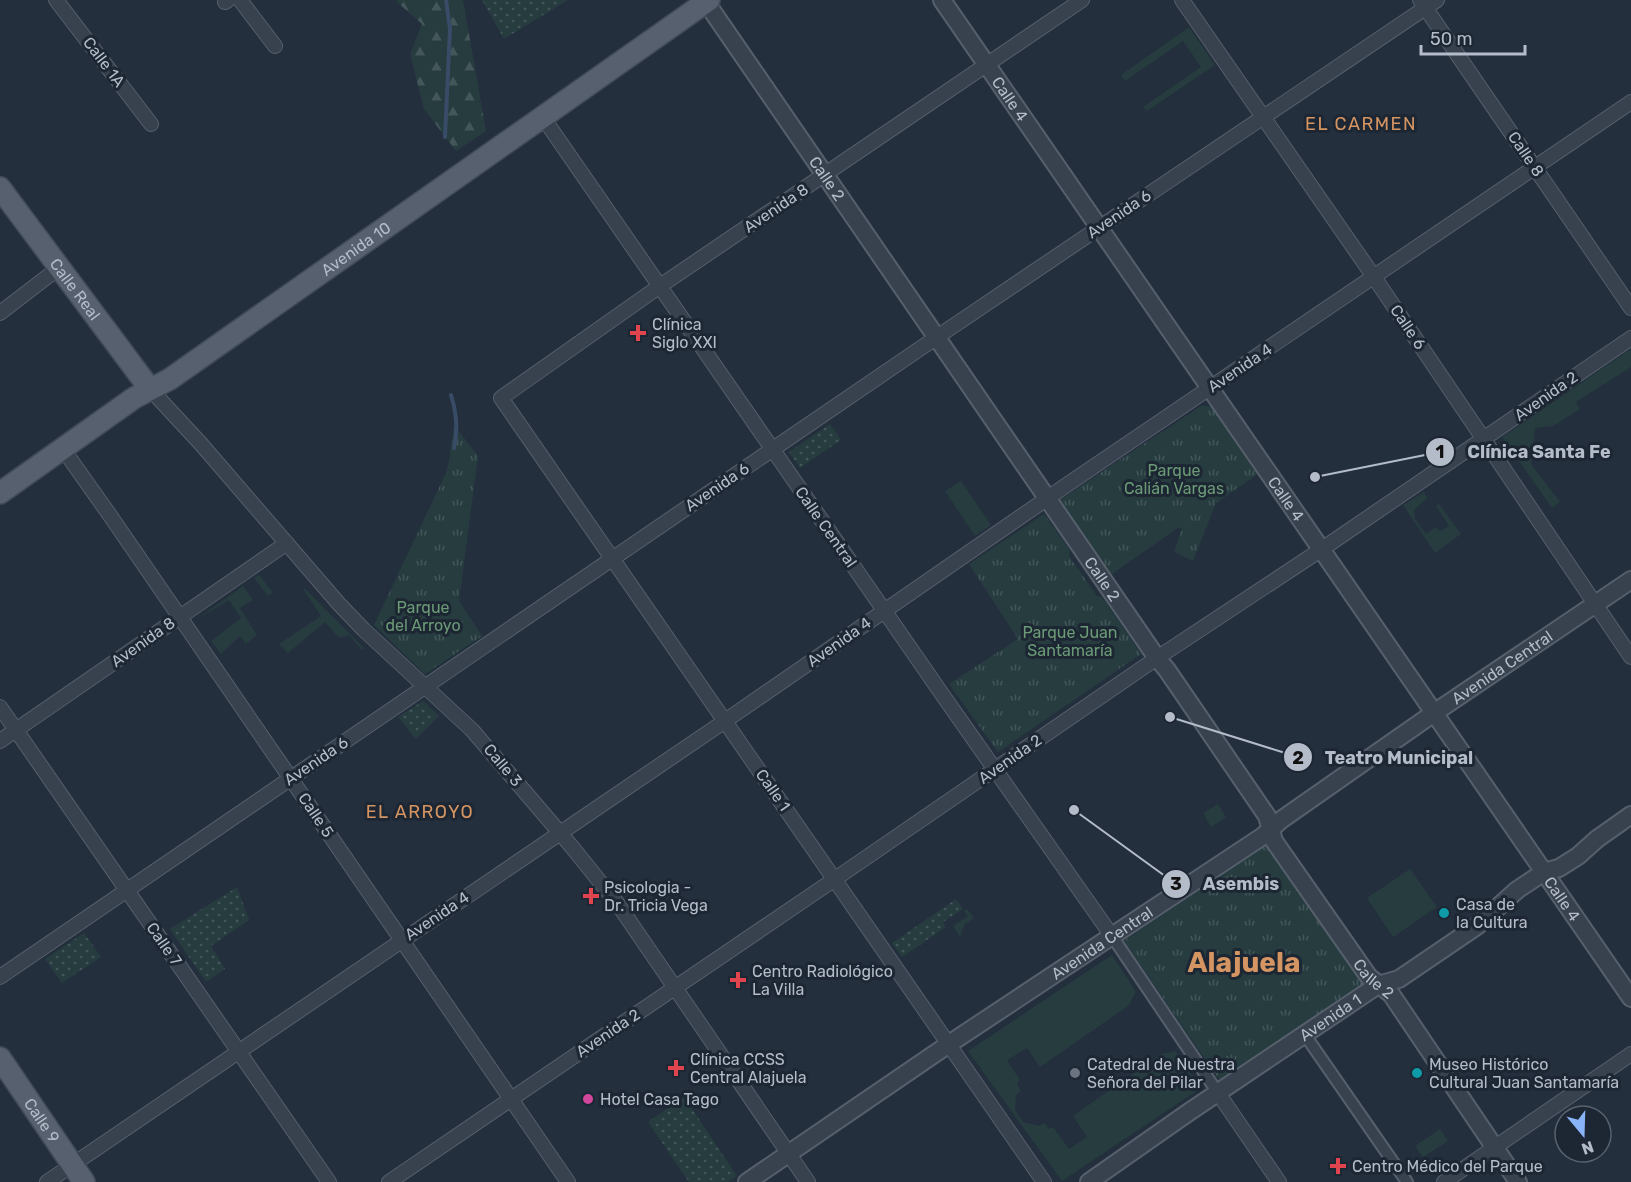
<svg xmlns="http://www.w3.org/2000/svg" width="1631" height="1182" font-family="Rubik,sans-serif">
  <defs>
    <pattern id="grass-dots" width="8" height="8" patternUnits="userSpaceOnUse" patternTransform="scale(1.5)"><rect width="8" height="8" fill="#263c3f"/><path d="M2 2h.1M6 6h.1" fill="none" stroke="#435659" stroke-width="1.8" stroke-linecap="round"/></pattern>
    <pattern id="forest-firs" width="22" height="20" patternUnits="userSpaceOnUse" patternTransform="scale(1.5)"><rect width="22" height="20" fill="#263c3f"/><path d="M5 1l3.5 6h-7zM16 11l3.5 6h-7z" fill="#435659"/></pattern>
    <pattern id="park-tufts" width="24" height="20" patternUnits="userSpaceOnUse" patternTransform="scale(1.5)"><rect width="24" height="20" fill="#263c3f"/><path d="M3 7l-1-3M5 7V3M7 7l1-3M15 17l-1-3M17 17v-4M19 17l1-3" fill="none" stroke="#435659"/></pattern>
  </defs>
  <rect width="100%" height="100%" fill="#242f3e"/>
  <path fill="url(#grass-dots)" d="M482,0h86l-64,39z
    M830,424l11,16 -41,28 -11,-16z
    M423,701l16,15 -23,23 -18,-22z
    M237,887l12,33 -38,26 14,23 -19,13 -36,-53z
    M956,899l7,10 -20,13 3,5 -44,30 -10,-14z
    M84,933l17,24 -39,26 -17,-24z
    M684,1097l53,79 -9,6h-39l-41,-60z"/>
  <path fill="url(#forest-firs)" d="M398,0h65l23,131 -30,20 -32,-42 -14,-55 12,-30 -25,-22z"/>
  <path fill="url(#park-tufts)" d="M1201,406h11l47,67 -43,30 -23,58 -19,-9 8,-23 -3,-2 -70,49 -49,-71 1,-6z
    M454,425l24,31 -19,145 23,35 -57,38 -51,-49 72,-152 3,-12z
    M1044,514l26,36 -1,6 28,40 5,1 39,57 -143,98 -49,-68 69,-45 -49,-75z
    M1269,843l96,140 -145,98 -96,-140z"/>
  <path fill="#263c3f" d="M1189,27l26,38 -68,46 -4,-4 58,-40 -18,-26 -58,40 -4,-6z
    M1631,349v18l-55,35 4,7 -27,17 -18,2 -4,36 29,38 -8,6 -50,-71z
    M961,481l30,44 -16,11 -30,-45z
    M1424,492l3,6 -13,12 1,9 11,15 10,-7 4,4 9,-5 -13,-20 3,-2 22,30 -26,19 -32,-48z
    M259,575l14,18 -5,3 -14,-18z
    M243,586l10,14 -13,8 17,27 -11,9 -6,-8 -19,18 -10,-13 30,-23 -12,-18 -33,20z
    M304,588l60,60 -2,2 -13,-15 -10,3 -14,-16 -37,31 -9,-9 42,-28 -18,-27z
    M1218,804l8,13 -15,10 -8,-14z
    M1410,869l27,38 -44,30 -26,-39z
    M967,909l7,9 -9,6 -5,13 -7,-11 15,-10 -4,-5z
    M1112,955l24,37 -8,14 -88,61 -13,-19 -20,12 13,20 -3,4 4,7 -5,4 -1,15 8,12 16,4 6,-3 4,6 4,-2 16,22 18,-12 -14,-21 88,-62 14,-3 26,37 -139,93 -94,-130z
    M1440,1129l8,12 -25,16 -8,-11z"/>
  <path fill="#394c67" d="M1238 964a10 10 0 1 1 20 0a10 10 0 1 1-20 0Z"/>
  <g fill="none" stroke-linecap="round" stroke-linejoin="round">
    <path stroke="#394c67" stroke-width="4" d="M445,137l5,-108 -4,-29
      M451,395c5,16 7,36 3,53"/>
    <g stroke="#565f6c" stroke-width="14">
      <path id="pedestrian" d="M1112,936l106,157
        M1305,1035l102,147"/>
    </g>
    <g stroke="#565f6c" stroke-width="16">
      <path id="minor" d="M56,0l95,124
        M240,0l35,46
        M1182,0l192,277 257,380
        M1420,0l211,308
        M225,2l3,-2
        M542,116l402,581 168,239
        M0,313l60,-46
        M150,389l51,55 138,160 25,26 108,100 100,117 45,56 191,279
        M63,449l46,65 459,668
        M0,707l329,475
        M0,741l287,-198
        M0,977l937,-640 500,-337
        M1218,1093l61,89
        M47,1182l678,-461 343,-237 563,-382
        M389,1182l446,-303 322,-221 165,-109 309,-211
        M1044,1182l-543,-784 159,-112 422,-286
        M1444,1182l187,-128"/>
    </g>
    <g stroke="#565f6c" stroke-width="20">
      <g id="tertiary">
        <path id="s1" d="M942,0l689,998"/>
        <path id="s2" d="M706,2l451,656 10,12 100,146 7,25 95,136 22,17 127,188"/>
        <path id="s3" d="M747,1182l202,-138 314,-208 18,-16 153,-107 197,-133"/>
        <path id="s4" d="M1089,1182l100,-70 189,-127 21,-6 78,-53 40,-36 27,-18 15,-4 19,-12 19,-17 34,-24"/>
      </g>
    </g>
    <g stroke="#414a57" stroke-width="24">
      <g id="primary">
        <path id="s5" d="M0,188l150,201"/>
        <path id="s6" d="M0,493l134,-95 36,-19 539,-379"/>
        <path id="s7" d="M0,1058l84,124"/>
      </g>
    </g>
    <use href="#pedestrian" stroke="#38414e" stroke-width="10"/>
    <use href="#minor" stroke="#38414e" stroke-width="14"/>
    <use href="#tertiary" stroke="#38414e" stroke-width="16"/>
    <use href="#primary" stroke="#56606e" stroke-width="21"/>
  </g>
  <g fill="#e0444e" stroke="#1d2633" stroke-width="2">
    <path d="M635 324h6v6h6v6h-6v6h-6v-6h-6v-6h6z"/>
    <path d="M588 887h6v6h6v6h-6v6h-6v-6h-6v-6h6z"/>
    <path d="M735 971h6v6h6v6h-6v6h-6v-6h-6v-6h6z"/>
    <path d="M673 1059h6v6h6v6h-6v6h-6v-6h-6v-6h6z"/>
    <path d="M1335 1157h6v6h6v6h-6v6h-6v-6h-6v-6h6z"/>
  </g>
  <g fill="#0f9aa8" stroke="#1d2633" stroke-width="2">
    <circle cx="1444" cy="913" r="6"/>
    <circle cx="1417" cy="1073" r="6"/>
  </g>
  <circle fill="#6b7280" stroke="#1d2633" stroke-width="2" cx="1075" cy="1073" r="6"/>
  <circle fill="#d1479c" stroke="#1d2633" stroke-width="2" cx="588" cy="1099" r="6"/>
  <g text-anchor="middle" dominant-baseline="central" stroke-width="6" stroke-linejoin="round" paint-order="stroke">
    <g font-size="16" fill="#b4bcc9" stroke="#1d2633">
      <text transform="translate(104 62) rotate(53)">Calle 1A</text>
      <text stroke="none"><textPath href="#s1" startOffset="120">Calle 4</textPath></text>
      <text transform="translate(1526 154) rotate(56)">Calle 8</text>
      <text stroke="none"><textPath href="#s2" startOffset="214">Calle 2</textPath></text>
      <text transform="translate(776 208) rotate(-34)">Avenida 8</text>
      <text transform="translate(1119 214) rotate(-34)">Avenida 6</text>
      <text stroke="none"><textPath href="#s6" startOffset="432">Avenida 10</textPath></text>
      <text stroke="none"><textPath href="#s5" startOffset="126">Calle Real</textPath></text>
      <text transform="translate(1408 327) rotate(56)">Calle 6</text>
      <text transform="translate(1240 368) rotate(-34)">Avenida 4</text>
      <text transform="translate(1546 396) rotate(-35)">Avenida 2</text>
      <text transform="translate(717 487) rotate(-34)">Avenida 6</text>
      <text stroke="none"><textPath href="#s1" startOffset="606">Calle 4</textPath></text>
      <text transform="translate(826 527) rotate(55)">Calle Central</text>
      <text stroke="none"><textPath href="#s2" startOffset="700">Calle 2</textPath></text>
      <text transform="translate(143 642) rotate(-35)">Avenida 8</text>
      <text transform="translate(839 642) rotate(-35)">Avenida 4</text>
      <text stroke="none"><textPath href="#s3" startOffset="914">Avenida Central</textPath></text>
      <text transform="translate(1010 759) rotate(-35)">Avenida 2</text>
      <text transform="translate(316 761) rotate(-34)">Avenida 6</text>
      <text transform="translate(503 765) rotate(50)">Calle 3</text>
      <text transform="translate(773 790) rotate(55)">Calle 1</text>
      <text transform="translate(316 815) rotate(56)">Calle 5</text>
      <text stroke="none"><textPath href="#s1" startOffset="1092">Calle 4</textPath></text>
      <text transform="translate(437 916) rotate(-34)">Avenida 4</text>
      <text transform="translate(164 944) rotate(55)">Calle 7</text>
      <text stroke="none"><textPath href="#s3" startOffset="428">Avenida Central</textPath></text>
      <text stroke="none"><textPath href="#s2" startOffset="1185">Calle 2</textPath></text>
      <text stroke="none"><textPath href="#s4" startOffset="292">Avenida 1</textPath></text>
      <text transform="translate(608 1033) rotate(-34)">Avenida 2</text>
      <text stroke="none"><textPath href="#s7" startOffset="75">Calle 9</textPath></text>
    </g>
    <g font-size="16" fill="#b4bcc9" stroke="#1d2633" text-anchor="start">
      <text x="652" y="324">Clínica<tspan x="652" dy="18">Siglo XXI</tspan></text>
      <text x="604" y="887">Psicologia -<tspan x="604" dy="18">Dr. Tricia Vega</tspan></text>
      <text x="1456" y="904">Casa de<tspan x="1456" dy="18">la Cultura</tspan></text>
      <text x="752" y="971">Centro Radiológico<tspan x="752" dy="18">La Villa</tspan></text>
      <text x="690" y="1059">Clínica CCSS<tspan x="690" dy="18">Central Alajuela</tspan></text>
      <text x="1087" y="1064">Catedral de Nuestra<tspan x="1087" dy="18">Señora del Pilar</tspan></text>
      <text x="1429" y="1064">Museo Histórico<tspan x="1429" dy="18">Cultural Juan Santamaría</tspan></text>
      <text x="600" y="1099">Hotel Casa Tago</text>
      <text x="1352" y="1166">Centro Médico del Parque</text>
    </g>
    <g font-size="16" fill="#6b9a76" stroke="#1d2633">
      <text x="1174" y="470">Parque<tspan x="1174" dy="18">Calián Vargas</tspan></text>
      <text x="423" y="607">Parque<tspan x="423" dy="18">del Arroyo</tspan></text>
      <text x="1070" y="632">Parque Juan<tspan x="1070" dy="18">Santamaría</tspan></text>
    </g>
    <g font-size="18" letter-spacing="1.5" fill="#d59563" stroke="#1d2633">
      <text x="1361" y="124">EL CARMEN</text>
      <text x="420" y="812">EL ARROYO</text>
    </g>
    <g font-size="28" font-weight="bold" fill="#d59563" stroke="#1d2633">
      <text x="1244" y="962">Alajuela</text>
    </g>
  </g>
  <path fill="none" stroke="#b4bcc9" stroke-width="2" d="M1315 477L1440 452M1170 717L1298 757M1074 810L1176 884"/>
  <g fill="#b4bcc9" stroke="#1d2633" stroke-width="2">
    <circle cx="1315" cy="477" r="6"/>
    <circle cx="1170" cy="717" r="6"/>
    <circle cx="1074" cy="810" r="6"/>
    <circle cx="1440" cy="452" r="15"/>
    <circle cx="1298" cy="757" r="15"/>
    <circle cx="1176" cy="884" r="15"/>
  </g>
  <g font-size="18" text-anchor="middle" font-weight="bold" fill="#111">
    <text x="1440" y="458">1</text>
    <text x="1298" y="764">2</text>
    <text x="1176" y="890">3</text>
  </g>
  <g font-size="18" text-anchor="middle" font-weight="bold" fill="#b4bcc9" stroke="#1d2633" stroke-width="6" stroke-linejoin="round" paint-order="stroke">
    <text x="1539" y="458">Clínica Santa Fe</text>
    <text x="1399" y="764">Teatro Municipal</text>
    <text x="1241" y="890">Asembis</text>
  </g>
  <g transform="translate(1583 1134) rotate(161)"><circle r="28" fill="#1d2633" stroke="#59626f" stroke-width="1.5"/>
  <path d="M0-4.5L10 22L0 15L-10 22Z" fill="#8ab4f8"/>
  <text y="-9" font-size="16" font-weight="bold" text-anchor="middle" fill="#b4bcc9">N</text>
  </g>
  <path d="M1421 45v9h104v-9" fill="none" stroke="#b4bcc9" stroke-width="3"/>
  <text x="1430" y="45" font-size="18" fill="#b4bcc9" stroke="#1d2633" stroke-width="4.5" paint-order="stroke">50 m</text>
</svg>
